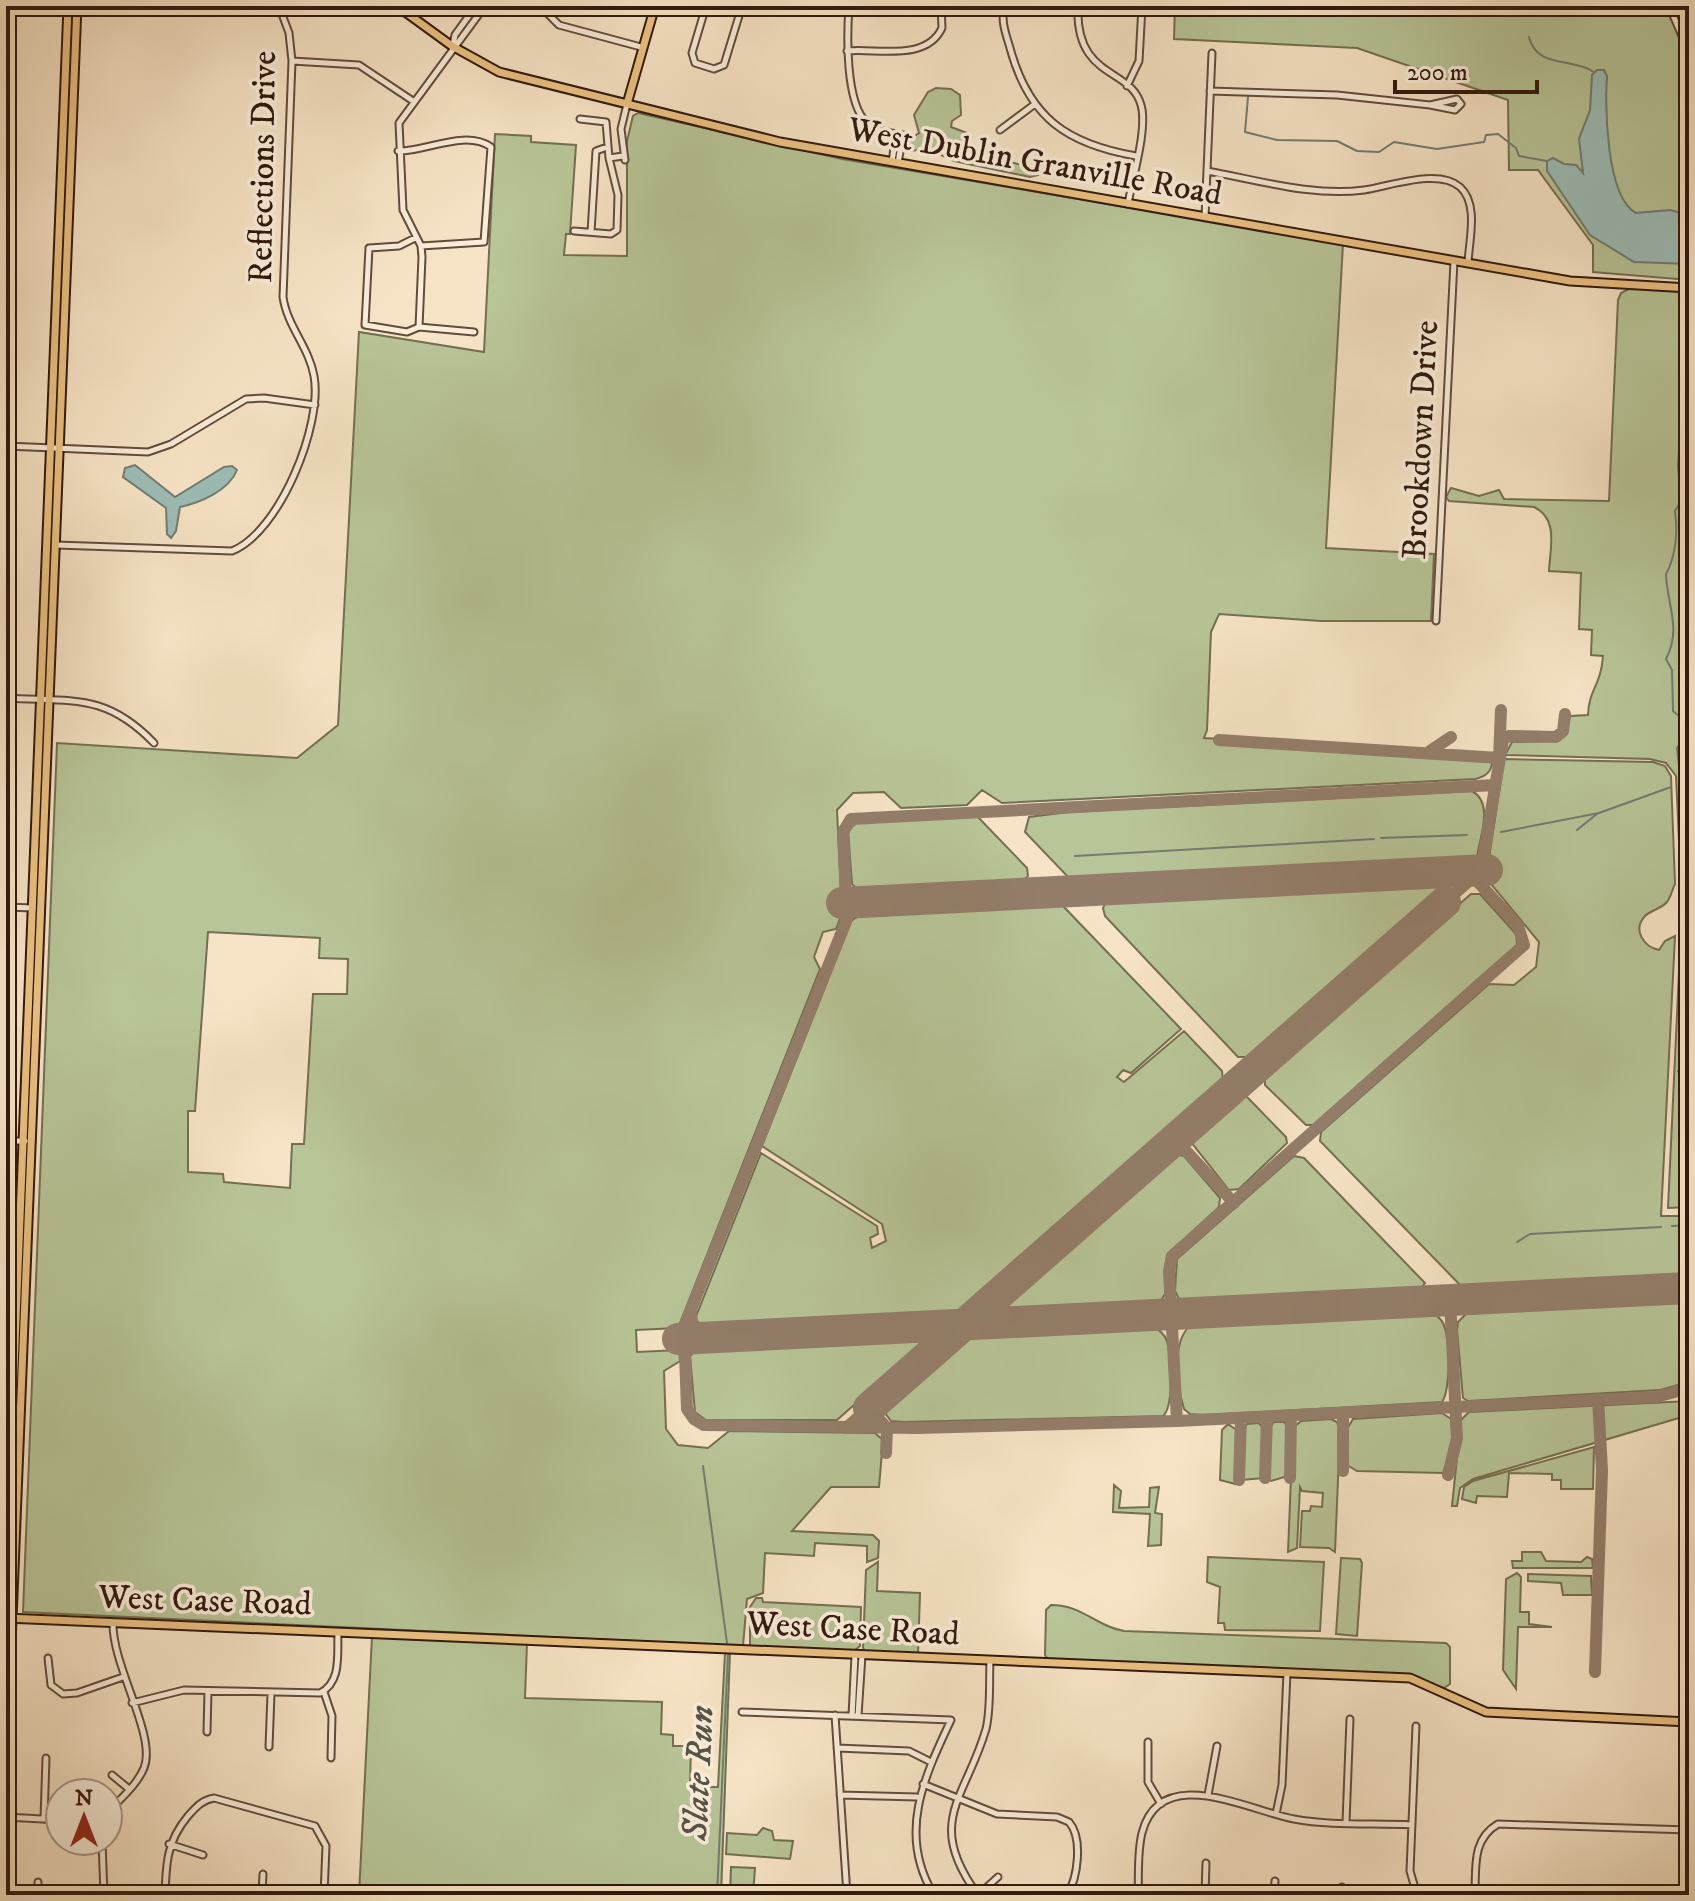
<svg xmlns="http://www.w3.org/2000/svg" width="1695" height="1901" font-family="'IM FELL DW Pica',serif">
  <rect width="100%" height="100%" fill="#f7e4c6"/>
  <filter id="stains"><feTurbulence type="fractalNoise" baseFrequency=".0025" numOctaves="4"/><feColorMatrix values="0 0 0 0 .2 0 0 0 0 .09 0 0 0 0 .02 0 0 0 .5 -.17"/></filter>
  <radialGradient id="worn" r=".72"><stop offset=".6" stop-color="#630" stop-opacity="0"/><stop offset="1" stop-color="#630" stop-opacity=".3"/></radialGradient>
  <path fill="#b8c598" stroke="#746f52" stroke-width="2" fill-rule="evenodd" d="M1175,6h514v274l-96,-8v-27l-55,-75h-29l-1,-70 -151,-52 -183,-9z
    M936,88l15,1 9,6 1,20 -9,6 -1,6 16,6v24l32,2 38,10 1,6 -8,2 -76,-16 -26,-12 -19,2 -3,-9 13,-9 -5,-18 14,-23z
    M638,113l204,46 501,85 -17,304 108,6 -3,67h-110l-102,-7 -8,18 -4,98 -3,8 284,18 5,4c-2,12 -6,16 -18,19l-473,24 -20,-13 -15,15 -66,3 -17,-16 -31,1 -16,17 5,104 -6,15 -13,3 -9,25 6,12 -142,359 -42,2 1,22 42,-2 1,11 -16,10 2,58 12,16 30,3 21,-17 146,2 8,7 -4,47h-48l-39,44 81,4 6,6 -1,17 -11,4v-16l-52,-3 -1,13 -49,-3 -2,40 -16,6 -4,47 -720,-34 34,-869 240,15 41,-33 21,-393 125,20 11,-218 36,2v6l45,3 -6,89h-4l-2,21 63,1v-115l6,-25zM208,932l112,6 -1,20 29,1 -1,35h-34l-9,150h-12l-2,44 -66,-6 -1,-8 -35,-2v-61h7z
    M1631,288l49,2 9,10 -8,290c1,20 0,50 8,67v550l-21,1 14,-301 -6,-131 -10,-13 -16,-4 -145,-4 7,-13 46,-1 8,-6 4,-19 18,-1c1,-27 13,-29 15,-59l-12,-1 1,-25 -13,-1 2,-56 -32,-2c1,-23 10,-52 -15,-64l-85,-6 -3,-4 5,-9 28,8 20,-6 5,9 105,2 9,-201 3,-7z
    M1504,759l149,3 12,4 6,10 4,108c-3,6 -4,13 -8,18 -6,7 -16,8 -22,14 -13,14 -1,31 14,34l6,-9 10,-5 -14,280h28v60l-226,12 -143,-147 1,-9 168,-148 25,1 22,-18 3,-25 -53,-64z
    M1472,791c22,12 8,45 5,66l-5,4 -396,20 -8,-4 -43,-45 4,-15 40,-5z
    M976,815l51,53 1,8 -6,6 -164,8 -6,-6 -4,-54 10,-8z
    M1440,885v7l-187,165h-15l-133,-141 -2,-8 3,-6 6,-1z
    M1471,894h9l36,40 1,11 -204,180h-7l-41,-40v-10z
    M1054,904l9,2 118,123 -50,44 -8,-3 -6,7 7,5 60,-51 38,40 1,10 -263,232 -257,14 -8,-8 66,-166 116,73 1,8 -8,4 2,10 14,-7 -4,-17 -120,-78 89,-225 12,-8z
    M1237,1097h10l39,40 1,6 -48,46 -10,1 -38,-48 2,-6z
    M1174,1154l10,2 36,42 -1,9 -52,48 -2,39 -6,10 -155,8 -1,-9z
    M1294,1156l10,2 121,125 -4,5 -241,13 -5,-10 2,-32z
    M1689,1298v84l-29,8 -192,11 -5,-3 -6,-68 1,-8 13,-13z
    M1431,1312c3,2 7,4 10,8 10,12 10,70 1,82l-238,13 -14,-1 -6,-5c-7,-24 -14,-72 10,-86z
    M1152,1326c6,3 11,6 14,13 6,13 8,68 -3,77l-259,6 -13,-1 -6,-8 4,-10 82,-68z
    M921,1338l2,6 -86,76h-131l-11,-8 -5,-56 7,-7z
    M1689,1401v14l-216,64 -13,9 -3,18h-5l9,-86 8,-8z
    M1442,1413l9,6 2,25 -10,29 -86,-2 -10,-6v-36l6,-10z
    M1331,1419l6,3 3,10 -5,120 -6,-4 -29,-1 2,-36h8l1,-5 11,1 1,-14 -21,-2 -2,-4 -3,61 -9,4 5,-124 8,-7z
    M1274,1422h10l5,6 -1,48 -17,5 -3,-2 2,-52z
    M1259,1423l5,7 -1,48 -21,2 2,-50 3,-6z
    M1228,1424l10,7 -3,53 -15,-4 2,-50z
    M1594,1447l-1,42h-32v-9h-9v-6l-43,-1 -2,24 -30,-1 -1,7 -14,-4 2,-12 9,-6z
    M1114,1485l7,6 -2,17 30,-1 1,-19 9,-1 -4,26 7,1 -1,31 -13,1 2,-32 -37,-2z
    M1522,1552h19l5,9 35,1 6,-5 5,2 1,9h-80l-1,-7h10z
    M1208,1557l116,5 -4,69 -95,-1 -1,-7h-6l2,-36 -13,-5z
    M1341,1558l19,1 2,4 -5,73 -21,-2z
    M878,1562l-1,29 43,2 -2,62 -52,-3 -3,-4 3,-78z
    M1517,1573l4,4 -1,35h9v12l23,3h-34l-2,62 -13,-19 3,-91z
    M1528,1574l63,2 1,19h-29l-2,-12 -33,-2z
    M756,1598h6l1,4 98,5 -1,39 -6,5 -104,-4v-40z
    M1051,1605c32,0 44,21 73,26l322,12 4,4v37l-6,4 -41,-14 -355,-14 -3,-5 1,-45z
    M372,1636l155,7 -2,55 137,4 -1,32 12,1v11h18l-1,41h28l7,-134 5,-1 -9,243h-362z
    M763,1828l9,3 2,9 19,1 -3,18 -64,-5 1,-21 30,2z
    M731,1867l24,1 -2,27h-23z"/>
  <path fill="#9dbeb7" stroke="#727c73" stroke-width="2" d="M1597,70h7l3,6c-2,31 -1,121 29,137l34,-3 19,5v49l-55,-2 -44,-27 -43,-64v-10l6,-3 11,6 12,1 7,8 -4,-34 11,-29 2,-35z
    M135,465l40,32 49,-30 8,-1 5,4c-8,21 -38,33 -57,37l-4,24 -5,7 -4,-4 -1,-26 -43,-31 2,-9z"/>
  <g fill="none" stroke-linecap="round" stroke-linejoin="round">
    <path stroke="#727c73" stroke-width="2" d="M1519,6l4,10
      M1529,37c8,32 43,20 65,35
      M1248,97l-3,35 32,8 60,1 20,10 22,1 15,-10 43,7 47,-7 2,-7 12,-1 18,14 3,8 28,5
      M1682,401l-4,65 3,35 -6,10c3,20 1,45 -9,63 1,31 16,55 0,85l6,11 1,41 16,14
      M1681,783l-4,-35 6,-9h6
      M1577,830l21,-17
      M1501,832l98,-19 72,-26
      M1381,838l86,-3
      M1075,856l299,-17
      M1678,1071l11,-2
      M1672,1226l17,-1
      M1517,1242l13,-8 131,-7
      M703,1466l24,177
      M717,1895l11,-241"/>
    <path stroke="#947e6a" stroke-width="12" d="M1219,740l280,18 2,-48
      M1430,751l21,-14
      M1495,785l-644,34 -8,13 4,87 -163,408 3,82 7,10 10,6 213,3 260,-7 479,-24 33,-9
      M1479,883l24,-143 6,-4 47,1 7,-6 2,-17
      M1445,902l33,-29
      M1175,1139l59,64
      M691,1311l1,11 9,15
      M1177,1421l-8,-150 3,-15 352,-311 -6,-19 -50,-55
      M846,1428l23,-20 18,20 -1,25
      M1343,1471v-58
      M1448,1475l9,-37 -7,-138
      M1265,1478l2,-61
      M1290,1478l1,-62
      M1239,1480l2,-62
      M1595,1672l7,-202 -4,-71"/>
    <path stroke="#947e6a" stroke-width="32" d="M842,903l645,-33
      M678,1339l1011,-51
      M869,1408l576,-506"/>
    <g stroke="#624c3b" stroke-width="9">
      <path id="minor" d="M540,6l19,19 82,22
        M686,6l19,4
        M706,6l-14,47 3,10 19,6 10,-4 18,-59
        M849,6c-2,28 -4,97 18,117 10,8 24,10 36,12l-5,28
        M1005,6c-5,14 1,28 5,42 19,70 57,96 126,108
        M1078,6c-3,74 53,61 63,99 7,23 -9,75 -13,99
        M1669,6l20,46
        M453,45l2,-10 21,-29
        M847,51c30,-3 79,11 95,-23l-1,-22
        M292,61l67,4 54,36
        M1127,86l12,-25 3,-55
        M1210,91l127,4 93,10 27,-6 4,5 -6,6 -25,-5
        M1689,110l-5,41 5,31
        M580,119l26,3 3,36 14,-2
        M1000,130l35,-26
        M398,151c27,1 67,-22 93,-4l-7,95 -63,4
        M625,160l-4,-31 6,-25
        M892,162l4,-28
        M1207,171c51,9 106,26 157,19 26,-4 75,-22 96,-3 19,17 9,53 8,76
        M1205,217l7,-164
        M574,231l37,3 6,-4 1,-35 -9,-37
        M591,232l5,-81 11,-4
        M415,238l-16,8 -30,2 -4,77 42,7 12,-5 55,5
        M419,327l3,-70 -1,-11 -18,-36 -4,-87 86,-117
        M6,446l142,6 23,-8 75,-45 18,-1 51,7
        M1689,457l-4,137 4,16
        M56,545l176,6c48,-19 91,-127 82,-175 -5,-29 -27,-50 -31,-79l9,-236 -3,-28 -10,-27
        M1436,621l18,-360
        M6,698c65,4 99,-6 148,45
        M6,907l27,1
        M6,1141h19
        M48,1658l3,27 12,9 14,-1 46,-16
        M990,1661c-1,22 1,47 -4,68 -20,69 -62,93 -8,166l20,-18
        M324,1692l8,24 -1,42
        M132,1703l52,-13 136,3c22,-11 17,-39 18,-60
        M742,1712l209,8c-27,57 -54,115 -17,175
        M835,1715l12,180
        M852,1716l3,-61
        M858,1716l4,-61
        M1416,1726l-6,145 7,24
        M207,1732l1,-41
        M1148,1742v40l13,22
        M269,1747l2,-53
        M837,1748l72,3 22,11
        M112,1775l17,14
        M923,1784l74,30 60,3 12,5c14,16 9,56 -2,73
        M840,1795l77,2
        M1208,1795l9,-49
        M108,1812c12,-13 29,-27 36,-44 13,-32 -32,-102 -31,-145
        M1276,1814l6,-29 5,-112
        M6,1817l54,3
        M44,1819l2,-61
        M1346,1822l4,-103
        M102,1841l2,54
        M169,1844l34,11
        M1342,1887l1,8
        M1475,1893c1,-26 -3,-54 23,-69l191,6
        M38,1895v-13
        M165,1895c1,-32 2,-54 23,-79 8,-9 14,-16 26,-18l101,28 11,20 -2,49
        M262,1895l1,-21
        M1138,1895c1,-20 -1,-42 4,-62 18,-71 108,-22 152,-14 38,7 79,4 118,6
        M1205,1895l1,-32
        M1274,1895l1,-14
        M1419,1895l18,-3 91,3"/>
    </g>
    <g stroke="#31190d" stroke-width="11">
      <path id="major" d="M397,6l55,40 47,26 281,70 790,139 119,7
        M627,104l28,-98
        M6,1571l62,-1565
        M6,1618l1404,60 76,34 203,10
        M6,1769l71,-1763"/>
    </g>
    <use href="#minor" stroke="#faedda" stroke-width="5"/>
    <use href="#major" stroke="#ecc283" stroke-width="7"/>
  </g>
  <g text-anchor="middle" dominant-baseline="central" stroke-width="7" stroke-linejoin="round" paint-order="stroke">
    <g font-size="34" fill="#31190d" stroke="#faedda">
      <text transform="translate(1035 162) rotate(10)">West Dublin Granville Road</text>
      <text transform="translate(263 167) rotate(-89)">Reflections Drive</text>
      <text transform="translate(1421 440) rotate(-87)">Brookdown Drive</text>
      <text transform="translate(205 1601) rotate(2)">West Case Road</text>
      <text transform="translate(853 1629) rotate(3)">West Case Road</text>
    </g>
    <g font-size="36" font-style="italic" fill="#575348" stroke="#faedda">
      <text transform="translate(699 1773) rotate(-87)">Slate Run</text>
    </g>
  </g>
  <rect width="1695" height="1901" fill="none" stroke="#f7e4c6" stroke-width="32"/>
  <rect x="8" y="8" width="1679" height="1885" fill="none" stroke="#31190d" stroke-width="4"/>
  <rect x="16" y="16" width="1663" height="1869" fill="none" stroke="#31190d" stroke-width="2"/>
  <g transform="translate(84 1817)"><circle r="38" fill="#faedda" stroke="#aa9888" stroke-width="2"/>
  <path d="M0-6L14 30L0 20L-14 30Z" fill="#8f2418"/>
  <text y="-12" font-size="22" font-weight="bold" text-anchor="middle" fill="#31190d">N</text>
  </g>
  <path d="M1395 80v12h142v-12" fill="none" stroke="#31190d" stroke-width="4"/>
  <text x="1407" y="80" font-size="24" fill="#31190d" stroke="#faedda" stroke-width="6" paint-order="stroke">200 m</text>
  <rect width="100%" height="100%" filter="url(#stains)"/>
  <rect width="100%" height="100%" fill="url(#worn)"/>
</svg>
